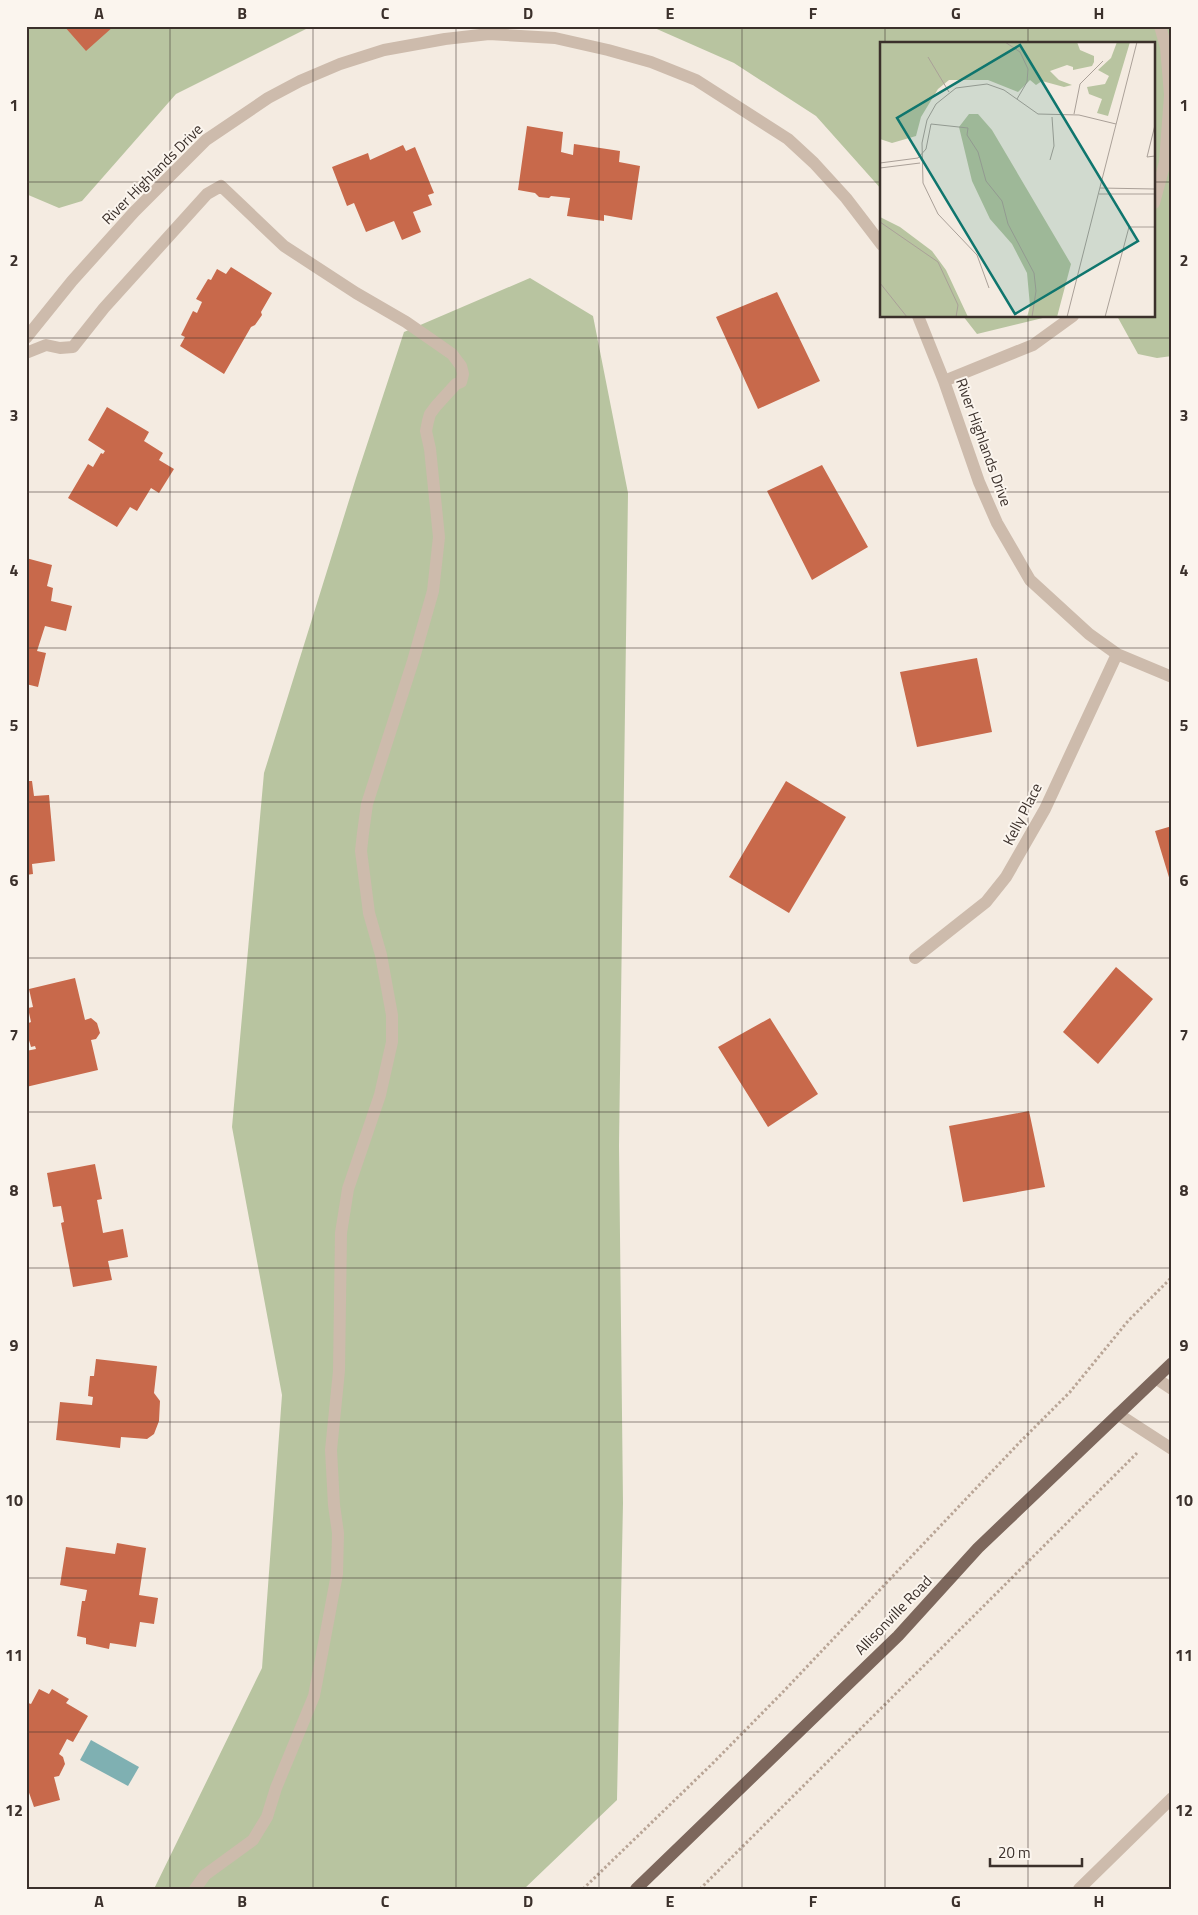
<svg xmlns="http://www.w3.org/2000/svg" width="1198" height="1915" font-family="'Titillium Web',sans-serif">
  <rect width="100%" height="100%" fill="#f4ebe1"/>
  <path fill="#b8c4a0" d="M26,26h286l-136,68 -94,107 -23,7 -33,-14z
    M650,26h522v330l-15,2 -19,-4 -21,-38h37v-272h-272v146l-66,-74 -82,-53z
    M530,278l63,38 35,177 -9,653 4,357 -6,297 -93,89h-370l108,-221 20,-273 -50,-268 32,-354 92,-295 48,-146z
    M963,316h88l-74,18z"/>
  <path fill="#7fb0b2" d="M91,1740l48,27 -11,19 -48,-26z"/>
  <path fill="#c8694b" d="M64,26h50l-28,25z
    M527,126l36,6 -2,20 12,3 1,-11 46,7 -1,11 21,4 -8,54 -28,-5v6l-37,-5 3,-18 -19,-2 -2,2 -10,-1 -4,-4 -17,-3z
    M403,145l3,6 9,-4 19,46 -6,2 4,10 -19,7 8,20 -19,8 -8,-19 -28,11 -12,-29 -7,3 -15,-39 36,-14 2,7z
    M231,267l41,26 -11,19 1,3 -7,10 -4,2 -27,47 -44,-28 5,-9 -4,-2 12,-24 4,2 5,-11 -6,-3 12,-20 3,1 6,-11 9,5z
    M777,292l43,89 -62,28 -42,-92z
    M107,407l42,25 -5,9 19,12 -4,7 15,9 -15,24 -8,-5 -14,23 -7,-4 -13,20 -49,-29 20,-34 5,3 8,-14 2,1 2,-3 -17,-11z
    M822,465l46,82 -56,33 -45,-89z
    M26,558l26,7 -5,21 6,2 -2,13 21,5 -6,25 -21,-5 -8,25 9,2 -8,34 -12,-3z
    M977,658l15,74 -75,15 -17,-75z
    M26,781h6l2,15 15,-1 6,66 -23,3 1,10 -7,1z
    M786,781l60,36 -57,96 -60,-36z
    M1172,826v58h-1l-16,-53z
    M1116,967l37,32 -55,65 -35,-32z
    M75,978l10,42 6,-2 6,5 3,10 -4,6 -5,1 7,30 -72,17v-36l10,-2 -1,-3 -4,1 -5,-17v-6l5,-2 -3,-14 5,-1 -4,-18z
    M770,1018l48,76 -50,33 -50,-80z
    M1029,1111l16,76 -82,15 -14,-76z
    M95,1164l7,35 -5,1 6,33 20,-4 5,28 -20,4 4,19 -39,7 -12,-64 3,-1 -3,-16 -8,1 -6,-34z
    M96,1359l61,7 -3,27 6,8 -1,20 -5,13 -7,5 -26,-2 -1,11 -64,-8 4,-38 32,3 1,-8 -5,-1 2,-20h4z
    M117,1543l29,5 -7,47 19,3 -4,26 -14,-2 -4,25 -26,-4 -1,6 -23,-5v-6l-9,-2 5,-35h3l2,-11 -27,-5 6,-38 49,7z
    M39,1689l10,5 3,-5 17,10 -3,4 22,13 -15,26 -6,-3 -8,15 4,3 2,7 -6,12 -5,1 6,23 -26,7 -8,-23v-79l2,-2 3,1z"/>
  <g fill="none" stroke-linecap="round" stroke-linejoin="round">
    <path stroke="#b9a596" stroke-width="3" stroke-dasharray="2.5 2.5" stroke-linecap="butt" d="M583,1889l129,-125 69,-70 239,-252 50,-50 58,-71 44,-44
      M700,1889l437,-436"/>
    <path stroke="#cdbbac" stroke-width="12" d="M26,353l20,-8 14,3 13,-1 31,-39 103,-114 14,-8 63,60 72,47 50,29 46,32 9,12 2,8 -2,8 -5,2 -20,22 -6,8 -2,7 -2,10 4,18 9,88 -6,54 -20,70 -46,143 -4,29 -2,18 8,62 12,42 11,60v27l-12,53 -32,94 -7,44 -2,138 -8,79 3,55 4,28 -1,41 -23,122 -38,92 -9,29 -14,23 -48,35 -10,14"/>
    <path stroke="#cdbbac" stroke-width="12" d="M1154,203l11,-41 5,-67 -4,-48 -6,-21
      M918,316l26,65 35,101 18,41 33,57 59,54 28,20 55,23
      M26,338l46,-57 62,-69 72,-72 62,-42 32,-17 40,-17 44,-14 61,-11 44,-5 66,4 53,12 43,12 45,18 92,59 26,24 32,35 36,47
      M944,381l89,-36 40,-29
      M915,958l71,-56 20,-25 39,-68 72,-155
      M1157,1379l15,10
      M1118,1414l54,35
      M1079,1889l93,-91"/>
    <path stroke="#7d675c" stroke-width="12" d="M636,1889l262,-253 80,-88 194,-185"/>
  </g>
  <path fill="none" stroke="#3b302b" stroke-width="1" stroke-opacity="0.55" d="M170,26v1863M313,26v1863M456,26v1863M599,26v1863M742,26v1863M885,26v18M1028,26v18M26,182h856M1154,182h18M885,316v1573M1028,316v1573M26,338h1146M26,492h1146M26,648h1146M26,802h1146M26,958h1146M26,1112h1146M26,1268h1146M26,1422h1146M26,1578h1146M26,1732h1146"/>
  <g text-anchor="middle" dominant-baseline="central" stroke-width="4" stroke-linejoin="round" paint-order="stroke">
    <g font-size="15" fill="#3b302b" stroke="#fbf5ee">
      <text transform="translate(152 174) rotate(-45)">River Highlands Drive</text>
      <text transform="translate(984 442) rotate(70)">River Highlands Drive</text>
      <text transform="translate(1022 814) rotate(-63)">Kelly Place</text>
      <text transform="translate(893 1615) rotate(-46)">Allisonville Road</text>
    </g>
  </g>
  <g transform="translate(880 42)">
    <rect width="275" height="275" fill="#f4ebe1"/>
    <path d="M0,0h197l3,8 14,6v6l-2,4 -19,4v-3l-6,-2 -17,6 9,9 13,5 -8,2 -22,-6 -6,4 -6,-5 -12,12 -30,-12h-39l-11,9 -17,28 -5,19 -24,7 -12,-4zM237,0h13l-22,74 -11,-3 5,-14 -13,-5 -2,-7 18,-3 4,-8 -11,-6 13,-12zM89,72h9l14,16 79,134 -14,53h-30l3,-11 -3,-33 -15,-29 -22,-25 -18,-38 -13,-54zM0,175l20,10 32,24 14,19 22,47h-88z" fill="#b8c4a0"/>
    <path fill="none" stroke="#aaa098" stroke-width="1" d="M125,0l15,10 8,17 -1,13 -10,17M48,15l21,35M194,72l6,-30 23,-23M275,83l-8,32 8,-1M170,118l4,-14 -2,-29M0,121l38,-5 8,-9 5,-25 37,4 -1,7 11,17 8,29 16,20 6,23 26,49 2,18 -4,26M0,126l40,-5M220,146l55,1M219,152h56M0,180l58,40 20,43 -2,12M0,241l27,34M109,246l-12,-33 -39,-41 -15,-31 -1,-40 5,-23 9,-16 20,-16 31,-4 17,6 34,24 41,1 37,9M187,275l70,-275M225,275l24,-90h26"/>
    <path fill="#0f766e" fill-opacity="0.15" stroke="#0f766e" stroke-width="2.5" d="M140,3l118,196 -123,73 -118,-196z"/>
    <rect width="275" height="275" fill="none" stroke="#3b302b" stroke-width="2.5"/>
  </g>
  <rect width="1198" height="1915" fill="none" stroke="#fbf5ee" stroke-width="55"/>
  <path d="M990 1858v8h92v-8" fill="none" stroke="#3b302b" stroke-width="2.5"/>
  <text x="998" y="1858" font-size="15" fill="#3b302b" stroke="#fbf5ee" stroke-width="4" paint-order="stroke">20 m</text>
  <rect x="28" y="28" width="1142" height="1860" fill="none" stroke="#3b302b" stroke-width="2"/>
  <g font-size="16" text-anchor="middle" font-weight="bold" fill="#3b302b">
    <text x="99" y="19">A</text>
    <text x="242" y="19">B</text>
    <text x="385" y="19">C</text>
    <text x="528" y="19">D</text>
    <text x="670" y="19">E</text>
    <text x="813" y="19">F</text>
    <text x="956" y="19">G</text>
    <text x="1099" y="19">H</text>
    <text x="14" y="111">1</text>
    <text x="1184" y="111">1</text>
    <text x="14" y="266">2</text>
    <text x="1184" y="266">2</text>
    <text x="14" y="421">3</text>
    <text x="1184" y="421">3</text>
    <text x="14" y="576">4</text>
    <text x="1184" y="576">4</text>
    <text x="14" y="731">5</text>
    <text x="1184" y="731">5</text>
    <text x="14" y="886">6</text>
    <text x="1184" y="886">6</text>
    <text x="14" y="1041">7</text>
    <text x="1184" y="1041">7</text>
    <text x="14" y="1196">8</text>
    <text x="1184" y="1196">8</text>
    <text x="14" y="1351">9</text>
    <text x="1184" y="1351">9</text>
    <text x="14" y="1506">10</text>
    <text x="1184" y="1506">10</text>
    <text x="14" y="1661">11</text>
    <text x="1184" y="1661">11</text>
    <text x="14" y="1816">12</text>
    <text x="1184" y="1816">12</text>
    <text x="99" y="1907">A</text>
    <text x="242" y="1907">B</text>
    <text x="385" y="1907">C</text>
    <text x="528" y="1907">D</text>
    <text x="670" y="1907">E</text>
    <text x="813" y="1907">F</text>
    <text x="956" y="1907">G</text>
    <text x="1099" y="1907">H</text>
  </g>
</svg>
